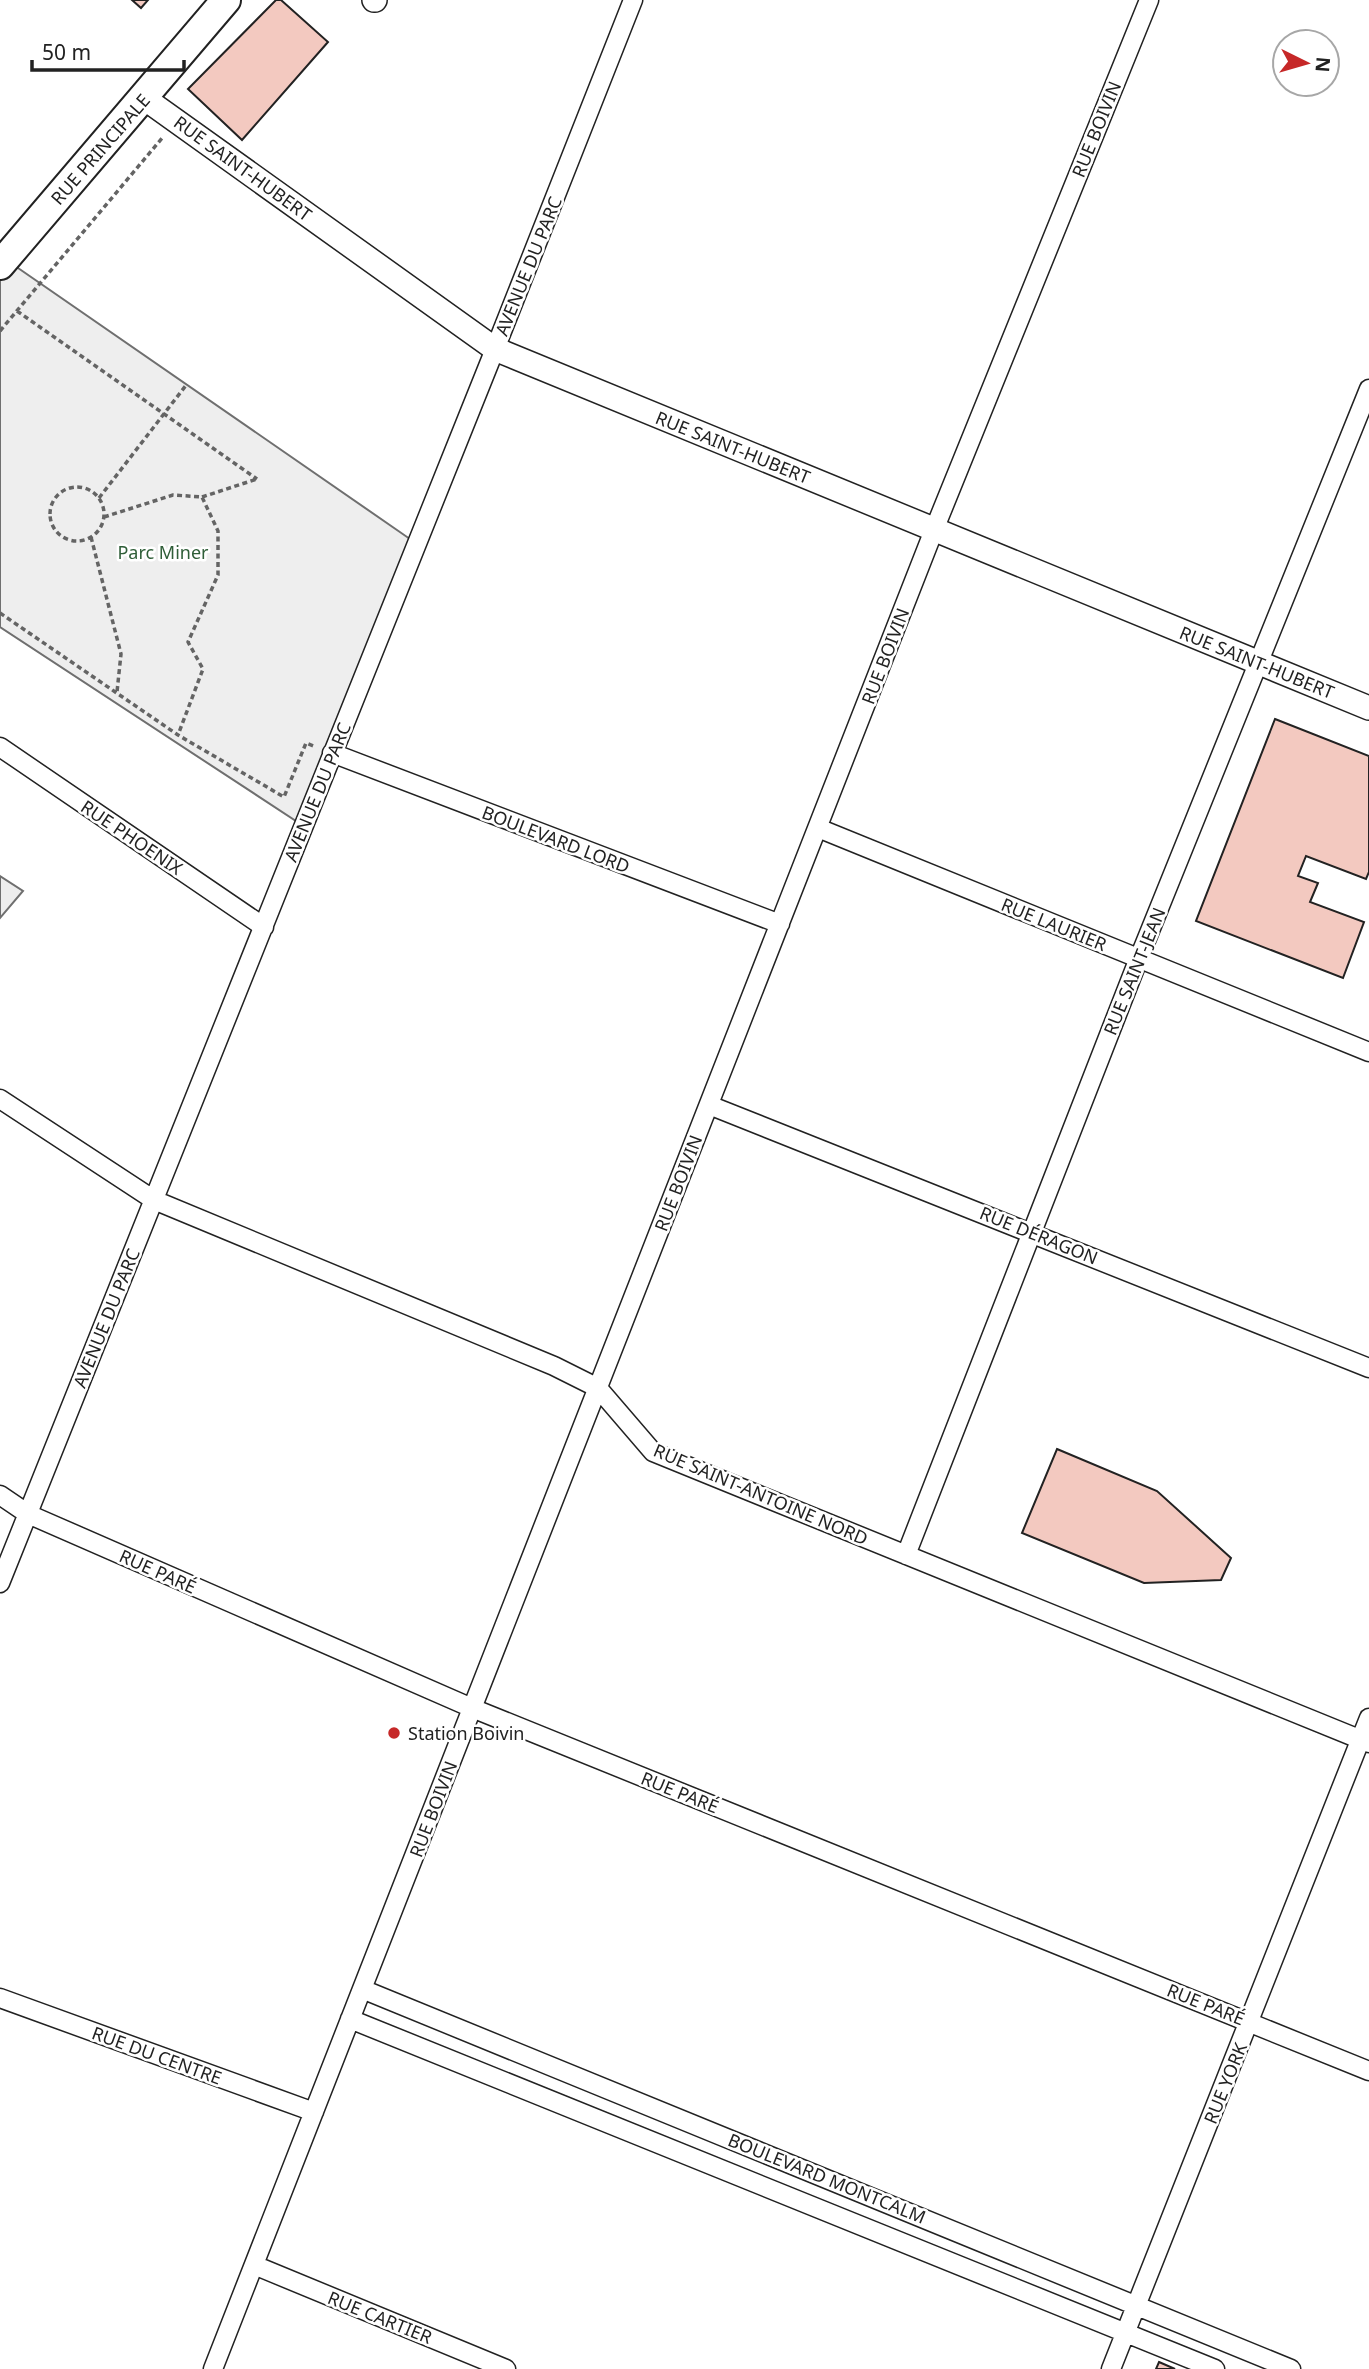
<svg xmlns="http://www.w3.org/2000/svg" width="1369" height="2369" font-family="'Noto Sans',sans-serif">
  <rect width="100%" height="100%" fill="#fff"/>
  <path fill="#eee" stroke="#6f6f6f" stroke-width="2" d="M5,259l405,280 -111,284 -299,-196v-362z"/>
  <path fill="#ededed" stroke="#6f6f6f" stroke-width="2" d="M0,876l23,15 -23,27z"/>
  <path fill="#f3c9c0" stroke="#222" stroke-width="2" d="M132,0h16l-7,8z
    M276,0h5l47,42 -86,98 -54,-51z
    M1275,719l94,37v116l-3,7 -60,-23 -8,20 20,7 -8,19 54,20 -21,56 -147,-57z
    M1057,1449l100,42 74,67 -10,22 -77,3 -122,-50z
    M1159,2362l16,7h-19z"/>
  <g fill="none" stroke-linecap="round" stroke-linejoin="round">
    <g stroke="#222" stroke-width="21">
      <path id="minor" d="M0,747l264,180
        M332,753l448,171
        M818,828l551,224
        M0,1099l154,101 400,166 44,22 55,64 716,291
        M709,1105l660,263
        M0,1495l28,19 444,194 897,363
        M906,1555l233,-597 230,-569
        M0,1583l495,-1234 138,-349
        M362,1989l929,380
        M0,1998l314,114
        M350,2019l865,350
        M254,2265l252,104
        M213,2369l721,-1839 215,-530
        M1111,2369l258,-651"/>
    </g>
    <g stroke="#222" stroke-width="26">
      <path id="tertiary" d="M374,0h1
        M144,98l351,251 874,359"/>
    </g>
    <g stroke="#222" stroke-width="32">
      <path id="primary" d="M0,265l226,-265"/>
    </g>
    <path stroke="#646464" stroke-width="3.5" stroke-dasharray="5 3.5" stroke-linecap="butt" d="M17,311l240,168
      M0,331l163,-194
      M50 514a27 27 0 1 1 54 0a27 27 0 1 1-54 0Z
      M202,497l55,-18
      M99,498l88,-114
      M104,517l69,-22 29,2 16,34v44l-30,67 15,27 -25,66
      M91,537l30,117 -4,38
      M0,613l178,122 106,62 22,-54 10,4"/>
    <use href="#minor" stroke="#fff" stroke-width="18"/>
    <use href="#tertiary" stroke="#fff" stroke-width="23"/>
    <use href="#primary" stroke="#fff" stroke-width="28"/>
  </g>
  <circle fill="#c62828" stroke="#fff" stroke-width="2.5" cx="394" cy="1733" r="7"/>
  <g text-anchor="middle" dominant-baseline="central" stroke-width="5" stroke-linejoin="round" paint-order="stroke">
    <g font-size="18" fill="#222" stroke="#fff">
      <text transform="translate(1096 129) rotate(-68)">RUE BOIVIN</text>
      <text transform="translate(100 149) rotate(-49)">RUE PRINCIPALE</text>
      <text transform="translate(243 168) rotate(36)">RUE SAINT-HUBERT</text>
      <text transform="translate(528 266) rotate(-68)">AVENUE DU PARC</text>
      <text transform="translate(733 447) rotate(22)">RUE SAINT-HUBERT</text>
      <text transform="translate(885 656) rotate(-69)">RUE BOIVIN</text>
      <text transform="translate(1257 662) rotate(22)">RUE SAINT-HUBERT</text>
      <text transform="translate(317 792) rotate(-68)">AVENUE DU PARC</text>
      <text transform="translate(132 837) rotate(34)">RUE PHOENIX</text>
      <text transform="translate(556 839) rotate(21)">BOULEVARD LORD</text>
      <text transform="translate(1054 924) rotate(22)">RUE LAURIER</text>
      <text transform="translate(1134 971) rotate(-68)">RUE SAINT-JEAN</text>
      <text transform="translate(678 1183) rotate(-69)">RUE BOIVIN</text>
      <text transform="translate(1039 1235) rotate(22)">RUE DÉRAGON</text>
      <text transform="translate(106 1318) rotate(-68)">AVENUE DU PARC</text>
      <text transform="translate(761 1494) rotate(23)">RUE SAINT-ANTOINE NORD</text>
      <text transform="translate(158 1571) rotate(24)">RUE PARÉ</text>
      <text transform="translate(680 1792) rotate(22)">RUE PARÉ</text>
      <text transform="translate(433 1809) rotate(-69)">RUE BOIVIN</text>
      <text transform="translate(1206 2004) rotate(22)">RUE PARÉ</text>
      <text transform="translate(157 2055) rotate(20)">RUE DU CENTRE</text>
      <text transform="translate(1225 2083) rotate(-68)">RUE YORK</text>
      <text transform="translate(827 2178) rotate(22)">BOULEVARD MONTCALM</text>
      <text transform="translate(380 2317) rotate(22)">RUE CARTIER</text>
    </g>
    <g font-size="18" fill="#2f5e38" stroke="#fff">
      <text x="163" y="552">Parc Miner</text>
    </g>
    <g font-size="18" fill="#222" stroke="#fff" text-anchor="start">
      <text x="408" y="1733">Station Boivin</text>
    </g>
  </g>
  <g transform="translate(1306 63) rotate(95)"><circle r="33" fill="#ffffff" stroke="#a7a7a7" stroke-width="2"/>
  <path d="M0-5L12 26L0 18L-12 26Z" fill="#c62828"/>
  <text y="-10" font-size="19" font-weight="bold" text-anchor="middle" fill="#222222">N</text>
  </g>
  <path d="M32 60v10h152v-10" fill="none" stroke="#222222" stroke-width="3.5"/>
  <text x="42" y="60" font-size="21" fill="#222222" stroke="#ffffff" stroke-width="5" paint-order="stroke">50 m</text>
</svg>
